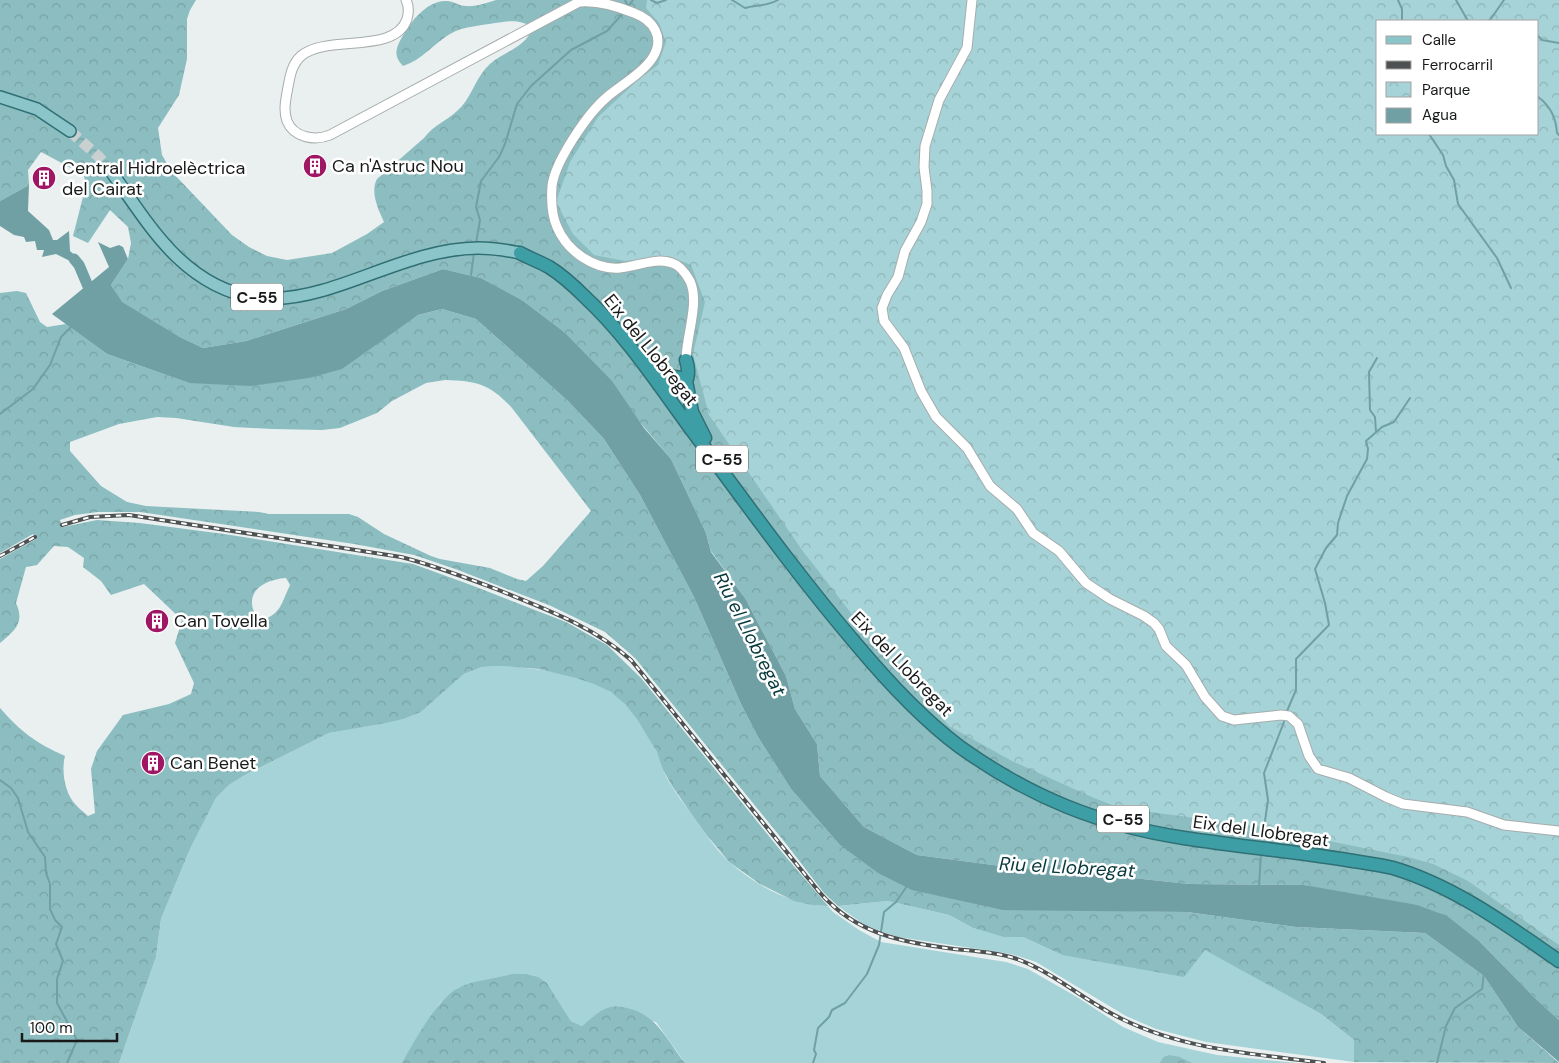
<svg xmlns="http://www.w3.org/2000/svg" width="1559" height="1063" font-family="'DM Sans',sans-serif">
  <defs>
    <pattern id="forest-crowns" width="20" height="18" patternUnits="userSpaceOnUse" patternTransform="scale(1.25)"><rect width="20" height="18" fill="#8cbdc0"/><path d="M2 6a3 3 0 1 1 6 0M12 15a3 3 0 1 1 6 0" fill="none" stroke="#78a2a4"/></pattern>
    <pattern id="park-crowns" width="20" height="18" patternUnits="userSpaceOnUse" patternTransform="scale(1.25)"><rect width="20" height="18" fill="#a6d3d7"/><path d="M2 6a3 3 0 1 1 6 0M12 15a3 3 0 1 1 6 0" fill="none" stroke="#8eb5b8"/></pattern>
  </defs>
  <rect width="100%" height="100%" fill="#eaf0f0"/>
  <path fill="#a6d3d7" d="M501,666c35,2 80,7 110,26 20,13 36,39 46,60 3,5 4,12 6,18 7,16 18,30 29,44 11,16 23,35 37,48 28,24 62,43 99,44l5,6 26,18 22,12 125,20 22,7 49,28 46,30 35,15 59,13 80,8h-104l-13,-6 -20,4 -1,2h-474l-29,-41 -56,-10 -18,14 -11,-5 -24,-38 -88,4 -19,16 -38,60h-283l37,-106 5,-38 29,-70 26,-51 13,-13 16,-10 84,-42 75,-14 17,-7 43,-38 18,-7z
    M888,901l61,14 24,13 30,9h20l39,18 143,-6 116,65 33,26v22l-148,-20 -50,-13 -30,-13 -90,-54 -25,-8 -113,-17 -32,-11 -28,-20z"/>
  <path fill="url(#forest-crowns)" fill-rule="evenodd" d="M0,0h196l-6,10 -3,9v40l-8,36 -21,33 4,27 10,17 60,63 17,12 18,9 20,4 45,-7 35,-19 17,-12c-6,-13 -14,-30 -7,-43l47,-41c9,-13 27,-19 38,-32 11,-13 15,-31 28,-42 14,-13 37,-16 42,-37 -13,-8 -23,-6 -37,-4 -16,3 -31,3 -45,11 -17,10 -28,26 -47,32 -9,-9 -8,-16 -2,-27 9,-16 25,-39 46,-38 6,0 12,5 19,5 9,1 21,-3 30,-6h544l28,56 491,-56v1020l-23,-21 -56,-57 -176,-57 -115,-1 -56,-6 -43,-17 -66,8 -107,-14 -53,-28 -44,-51 -3,-32 -22,-35 -9,-33 -41,-78 -34,-47 -5,-18 -35,-74 -108,-128 -41,-31 -41,-22 -38,-9 -61,22 -36,18 -100,32 -43,7 -23,-11 -59,-35 -10,-17 17,-26 3,-16 -3,-16 -18,-17 -22,33 -15,-7 12,-47 -1,-17 -9,-2 -34,-18 -13,18 1,15 -29,16zM1378,21h160v113h-160z
    M17,291l9,2 14,29 7,5 19,-3 41,30 82,29 207,-54 22,-14 24,-6 34,10 92,82 36,38 36,56 54,102 47,107 17,33 33,52 48,55 291,67 57,1 109,15 129,6 59,43 34,51 41,36 -205,-1v-22l-33,-26 -116,-64 -21,27 -122,-22 -39,-18h-20l-30,-9 -24,-13 -61,-14 -50,5 -14,-13 -37,-48 -152,-187 -30,-26 -54,-26 -93,-36 -44,-15 -60,-11 -214,-32h-42l-23,3 -15,5 3,7 34,-7 43,3 84,11 189,30 58,21 95,37 41,23 34,33 140,173 47,55 -16,-1 -18,-4 -34,-17 -31,-22 -24,-29 -33,-47 -9,-16 -6,-18 -20,-33 -12,-15 -14,-12 -17,-8 -18,-6 -37,-9 -38,-3 -19,1 -18,7 -43,38 -17,7 -18,4 -57,10 -84,42 -16,10 -13,13 -26,51 -29,70 -5,38 -37,106h-119v-355c21,24 36,35 65,48 -4,15 0,38 11,49 3,4 8,7 12,11l7,-3 -4,-44 6,-18 26,-36 46,-11 22,-10 3,-11 -19,-40 7,-23 -38,-36 -33,11 -10,-14 -18,-14 1,-9 -16,-11 -14,-1 -17,19 -11,2 -10,36c9,20 -1,27 -16,40v-84l36,-20 -3,-5 -33,19v-260zM445,380c32,1 45,4 67,28l79,103 -48,55 -17,15 -9,-2 -27,-11 -50,-9 -9,-3 -47,-22 -26,-17 -9,-3h-80l-10,-2 -113,-6 -19,-4 -26,-16 -31,-35v-9l49,-18 38,-7 19,1 58,9 39,2 49,1 18,-2 37,-15 15,-12 34,-18zM286,578l4,7c-9,19 -9,30 -31,36 -18,-26 1,-41 27,-43z
    M513,974h12l13,3 9,6 24,38 11,5c9,-7 18,-17 29,-19 5,-1 11,0 16,1 31,7 40,33 58,55h-283c11,-20 37,-67 58,-76 12,-6 38,-9 53,-13z
    M1169,1055l11,2 13,6h-34l5,-6z"/>
  <path fill="url(#park-crowns)" fill-rule="evenodd" d="M647,0h912v945l-91,-64 -35,-17 -25,-7 -153,-31 -135,-18 -26,-10 -82,-37 -63,-35 -70,-77 -77,-99 -93,-135 -16,-61 12,-52 -14,-37 -23,-9 -43,5 -31,-6 -21,-21 -17,-32 14,-40 28,-45 40,-37 20,-15 8,-23 -7,-19 -13,-15zM1378,21h160v113h-160z"/>
  <path fill="#70a0a4" d="M29,185l-1,26 21,19 4,10h4l12,-9 1,20 9,8 1,5 3,2 1,4 -4,3 -8,-11 -16,-8 -14,3 2,-7h-7l-2,-9 -9,1 -2,-5 -10,-2 -14,-9v-25z
    M98,242l12,6 9,-3 4,2 5,12 -17,26 11,17 58,35 23,11 43,-7 100,-32 36,-18 61,-22 38,9 41,22 41,31 49,50 32,47 27,31 35,74 5,19 34,46 41,78 9,33 22,35 3,32 44,51 53,28 106,14 67,-8 43,17 56,6 115,1 113,20 30,11 33,26 56,57 23,21v42l-41,-35 -34,-51 -59,-43 -129,-6 -109,-15 -184,-2 -91,-20 -34,-17 -39,-29 -48,-55 -33,-52 -17,-33 -47,-107 -54,-102 -36,-56 -36,-38 -92,-82 -34,-10 -24,6 -76,54 -33,9 -58,8 -62,-3 -82,-29 -55,-40 57,-47z"/>
  <g fill="none" stroke-linecap="round" stroke-linejoin="round">
    <path stroke="#70a0a4" stroke-width="2" d="M625,0l3,6
      M651,0l6,3 9,-3
      M732,0l13,8c11,-3 23,-2 33,-8
      M1398,0l4,9v12
      M1456,0l12,21
      M627,8l6,-8
      M1487,21l3,-1 14,-20
      M1538,36l4,4 17,3
      M1538,97c13,9 18,21 19,36l2,2
      M1429,134l14,21 3,11 8,14 4,24 39,54 14,30
      M476,243l4,-23 -4,-13 5,-26 18,-24 6,-13 12,-40 14,-18 40,-36 36,-19 17,-19
      M471,275l3,-22
      M0,414l33,-25 17,-24 11,-28 10,-10
      M1376,432l-1,-15 -5,-7 -1,-38 8,-14
      M1558,459l1,1
      M1287,711l9,-21v-31l33,-34 -4,-22 -10,-34 11,-21 11,-13 1,-12 9,-27 20,-37 1,-10 -2,-8 16,-14 12,-5 16,-24
      M0,780l11,8 7,10 10,34 17,25 1,16 4,11v25l5,11 7,7 -6,17 7,17 -6,18v24l20,37 -10,23
      M1263,835l5,-35 -4,-27 20,-51
      M1259,886l2,-32
      M813,1063l3,-9 -2,-4 4,-22 11,-11 3,-7 13,-7 22,-29 12,-29 5,-33 12,-10 11,-16
      M1437,1063l9,-37 9,-18 27,-19 2,-16"/>
    <path stroke="#70a0a4" stroke-width="11" d="M74,259l5,6 14,33"/>
    <path stroke="#cad0d0" stroke-width="11" stroke-dasharray="11 5.5" stroke-linecap="butt" d="M70,131l28,25 12,14"/>
    <g stroke="#a6acac" stroke-width="11">
      <path id="minor" d="M406,0c3,6 3,12 1,19 -12,36 -81,15 -106,37 -9,8 -11,20 -13,31 -2,11 -5,23 -1,34 7,17 28,20 43,14l249,-133c19,-2 38,4 55,11 19,7 31,24 19,44 -9,15 -33,29 -46,40 -19,16 -52,64 -55,89 -1,14 -1,28 5,41 10,24 37,43 63,41 16,-1 35,-11 52,-5 8,2 14,11 18,18 10,22 -4,55 -4,79
        M972,0l-5,48 -28,52 -14,46 -1,21 3,24v13l-6,18 -16,29 -7,26 -11,18 -5,13 2,13 20,27 17,43 15,26 31,31 23,38 27,23 16,24 26,18 27,32 24,16 34,17 10,7 5,6 7,17 20,19 19,32 17,19 12,4 47,-5 8,1 9,8 11,32 9,13 31,9 37,19 17,7 64,8 37,13 55,6"/>
    </g>
    <g stroke="#307075" stroke-width="14">
      <path id="major" d="M0,97l37,12 33,22
        M110,170c21,29 41,62 67,87 103,98 193,-8 301,-9 14,0 28,2 42,5"/>
    </g>
    <g stroke="#307075" stroke-width="15">
      <path id="highway" d="M520,253c9,5 20,9 29,14 13,8 25,19 36,30 40,37 71,84 103,128 55,74 109,150 169,220 31,37 64,73 103,102 70,50 139,78 224,91 52,8 105,13 157,21 17,3 35,5 52,9 61,18 114,57 166,93
        M646,358l18,15 10,4 8,1 5,8 5,26 13,26
        M660,382c21,21 33,-3 26,-22"/>
    </g>
    <use href="#minor" stroke="#fff" stroke-width="9"/>
    <use href="#major" stroke="#8bc5ca" stroke-width="11"/>
    <use href="#highway" stroke="#3d9ea6" stroke-width="12"/>
    <g stroke="#4e5151" stroke-width="4">
      <path id="rail" d="M62,525l28,-8 39,-2 272,42c32,8 63,20 95,32 49,20 95,36 135,71l176,217c7,8 14,18 22,25 35,34 79,41 125,47 19,2 41,3 60,9 40,14 70,43 108,61 63,31 134,35 202,44
        M0,556l35,-19"/>
    </g>
    <use href="#rail" stroke="#fff" stroke-width="2" stroke-dasharray="5.5" stroke-linecap="butt"/>
  </g>
  <defs>
    <g id="building-disc" transform="scale(1.25)"><circle r="9.5" fill="#9e1664" stroke="#fff"/><path d="M-4-6H4V6H1V3H-1V6H-4ZM-2.5-4.3h1.7v1.8h-1.7ZM.8-4.3h1.7v1.8H.8ZM-2.5-1h1.7V.8h-1.7ZM.8-1h1.7V.8H.8Z" fill="#fff"/></g>
  </defs>
  <g fill-rule="evenodd">
    <use href="#building-disc" x="315" y="166"/>
    <use href="#building-disc" x="44" y="178"/>
    <use href="#building-disc" x="157" y="621"/>
    <use href="#building-disc" x="153" y="763"/>
  </g>
  <g text-anchor="middle" dominant-baseline="central" stroke-width="5" stroke-linejoin="round" paint-order="stroke">
    <g fill="#fff" stroke="#5d5f5f" stroke-width="1">
      <rect x="231" y="283.5" width="52" height="27" rx="4"/>
      <rect x="696" y="445.5" width="52" height="27" rx="4"/>
      <rect x="1097" y="805.5" width="52" height="27" rx="4"/>
    </g>
    <g font-size="16" font-weight="bold" fill="#181a1a">
      <text x="257" y="297">C-55</text>
      <text x="722" y="459">C-55</text>
      <text x="1123" y="819">C-55</text>
    </g>
    <g font-size="18" fill="#181a1a" stroke="#fff" text-anchor="start">
      <text x="332" y="166">Ca n'Astruc Nou</text>
      <text x="62" y="168">Central Hidroelèctrica<tspan x="62" dy="21">del Cairat</tspan></text>
      <text x="174" y="621">Can Tovella</text>
      <text x="170" y="763">Can Benet</text>
    </g>
    <g font-size="18" fill="#181a1a" stroke="#fff">
      <text transform="translate(651 350) rotate(51)">Eix del Llobregat</text>
      <text transform="translate(902 664) rotate(46)">Eix del Llobregat</text>
      <text transform="translate(1261 831) rotate(8)">Eix del Llobregat</text>
    </g>
    <g font-size="19" font-style="italic" fill="#08393c" stroke="#fff">
      <text transform="translate(750 634) rotate(63)">Riu el Llobregat</text>
      <text transform="translate(1067 867) rotate(3)">Riu el Llobregat</text>
    </g>
  </g>
  <rect x="1376" y="20" width="162" height="115" fill="#ffffff" stroke="#a3a3a3"/>
  <rect x="1386" y="36" width="25" height="8" fill="#8bc5ca" stroke="#a3a3a3"/>
  <text x="1422" y="45" font-size="15" fill="#181a1a">Calle</text>
  <rect x="1386" y="61" width="25" height="8" fill="#4e5151" stroke="#a3a3a3"/>
  <text x="1422" y="70" font-size="15" fill="#181a1a">Ferrocarril</text>
  <rect x="1386" y="82" width="25" height="15" fill="url(#park-crowns)" stroke="#a3a3a3"/>
  <text x="1422" y="95" font-size="15" fill="#181a1a">Parque</text>
  <rect x="1386" y="108" width="25" height="15" fill="#70a0a4" stroke="#a3a3a3"/>
  <text x="1422" y="120" font-size="15" fill="#181a1a">Agua</text>
  <path d="M22 1033v8h95v-8" fill="none" stroke="#181a1a" stroke-width="2.5"/>
  <text x="30" y="1033" font-size="15" fill="#181a1a" stroke="#ffffff" stroke-width="4" paint-order="stroke">100 m</text>
</svg>
